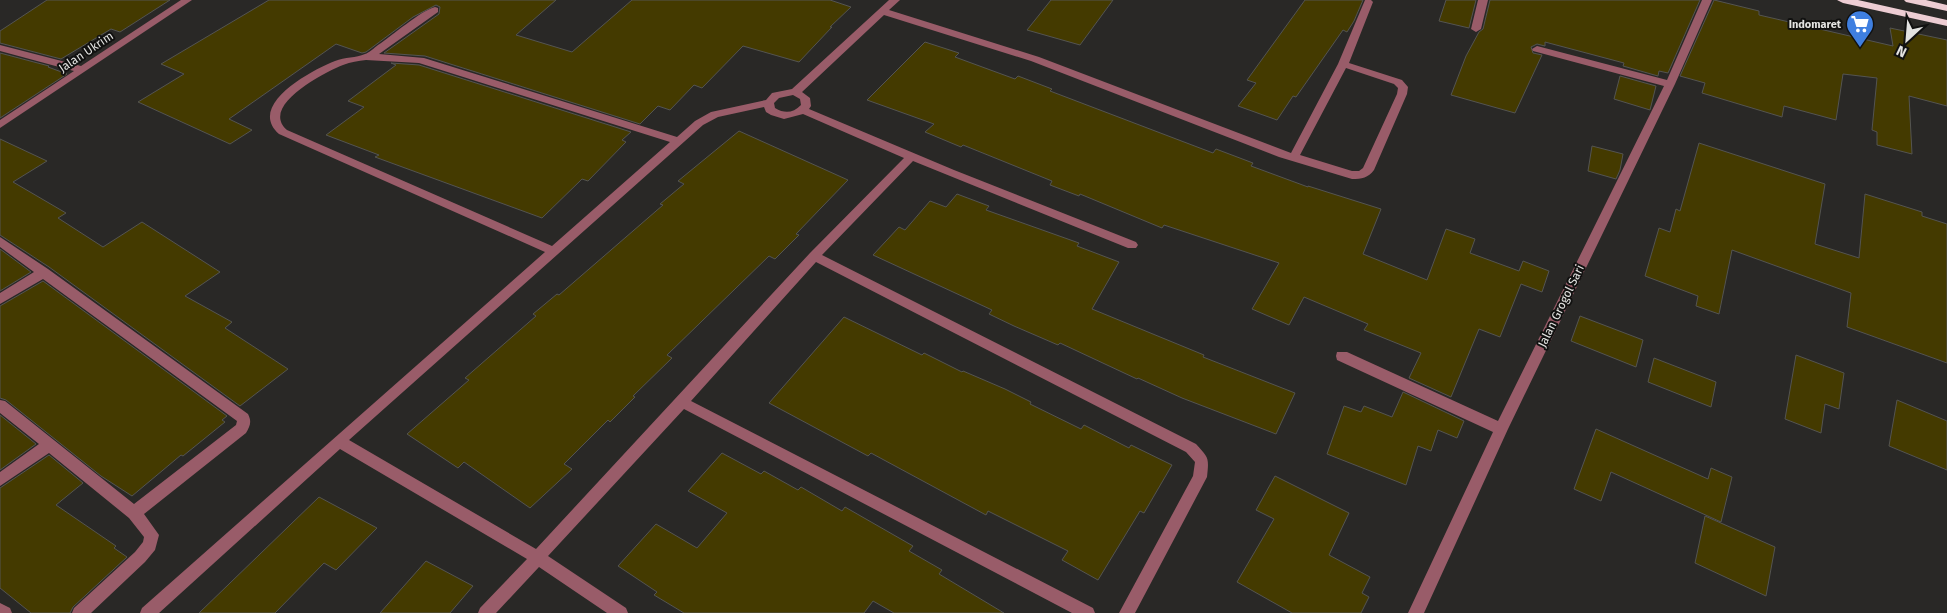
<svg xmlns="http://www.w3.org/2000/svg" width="1947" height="613" font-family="'Fira Sans',sans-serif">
  <rect width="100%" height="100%" fill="#292826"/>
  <path fill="#443a00" stroke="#545451" d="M47,0h123l-50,32 -9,-3 -50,30 -61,-16v-12z
    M269,0h287l-40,35 56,17 60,-52h198l21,7 -21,20h2l-33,35 -56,-16 -41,42 -8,-3 -24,25 -12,-4 -18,18 -215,-68 -41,-3 55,-39 1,-7 -4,-2 -23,12 -47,35 -4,1 -26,-9 -107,75 23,11 -22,14 -92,-42 46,-28 -23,-10z
    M1051,0h62l-33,45 -53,-15z
    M1305,0h58l-9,21 -7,11 -4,-2 -47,67 -3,-1 -16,24 -39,-14 18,-23 -9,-3z
    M1446,0h30l-7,28 -30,-7z
    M1490,0h210l-32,73 -9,-2 -1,5 -35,-10 1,-3 -79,-21v4l-8,-2 -6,3 2,6 9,2 -27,58 -64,-18 15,-39 13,-24 4,-3z
    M1714,0l45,11v4l134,31 -3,-18 57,12v66l-38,-10 3,58 -35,-9v-13l-5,-2 5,-52 -34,-4 -7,46 -52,-14 -2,11 -80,-24 3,-10 -25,-7z
    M925,42l34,11 -4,4 60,22 3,-3 34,13 -2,2 163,62 3,-4 37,14 -2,3 57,21v-1l73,23 -18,45 64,26 19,-51 29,10 -5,14 49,18 4,-10 26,10 -7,21 -21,-8 -21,53 -21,-8 -28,68 -42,-19 12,-25 -57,-23 4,-6 -64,-27 -15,28 -37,-16 27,-46 -115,-38 -2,3 -82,-34 -1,2 -29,-11 2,-4 -89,-36 -2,2 -36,-15 9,-8 -67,-24z
    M0,53l49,13 -1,1 19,7 -67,44z
    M391,63l28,2 212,67 -9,8 4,2 -38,39 -6,-2 -40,39 -167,-61 4,-2 -53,-20 38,-28 -16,-6 48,-36z
    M1620,76l36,10 -6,24 -36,-11z
    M739,131l109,49 -52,54 3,1 -24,24 -6,-3 -102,99 5,3 -39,38 2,1 -25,25 -2,-2 -44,44 8,5 -42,39 -66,-46 -6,6 -51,-34 62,-54 -4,-2 71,-62 -3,-2 24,-20 2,1 104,-90 -3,-1 24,-20 -6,-3z
    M0,139l47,22 -34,21 53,31 -8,5 45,29 39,-25 78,50 -35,24 47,26 -7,6 63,41 -48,37 -191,-139 -49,-32z
    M1699,143l126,41 -10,60 44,14 6,-64 57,18v4l25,8v139l-100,-36 4,-34 -119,-43 -13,64 -23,-8 2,-10 -53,-20 14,-48 11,4 6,-23 4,2z
    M1592,146l31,8 -3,16 -4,9 -28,-8z
    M957,194l32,12 -3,4 93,33 -2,3 42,16 -27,47 112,46 -1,2 92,36 -19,41 -94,-36 -44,-20 -1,1 -77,-36 -2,2 -44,-19 -25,-12 3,-4 -119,-55 26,-28 6,3 25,-29 16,6z
    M0,249l31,23 -31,19z
    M43,281l184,135 -5,4 3,2 -42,34 -2,-1 -49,41 -31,-20 -95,-76 -6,-2v-92z
    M1580,316l63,24 -7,27 -65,-26z
    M844,317l78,38 2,-2 38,19 1,-1 42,18 26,13 -1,2 51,25 3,-4 45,23 2,-3 41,20 -28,48 -4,-2 -42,69 -36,-20 6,-9 -80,-40 -2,4 -115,-62 -3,3 -99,-53z
    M1796,355l48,18 -5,36 -14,-5 -4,29 -36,-14z
    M1654,358l62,24 -5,25 -63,-25z
    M1403,392l61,29 -7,17 -19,-8 -7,21 -13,-5 -12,39 -79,-31 17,-48 17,6 3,-6 28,11z
    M1897,400l50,21v49l-58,-24z
    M0,415l36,29 -36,26z
    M1596,429l112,50 3,-11 21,9 -11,45 -110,-50 -10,29 -27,-12z
    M722,453l39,21 3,-3 34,19 3,-3 41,24 3,-4 68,39 -4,5 33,19 -3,4 65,39h-110l-21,-12 -9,12h-180l-30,-18 3,-3 -39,-26 38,-42 41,24 30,-35 -39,-22z
    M49,455l34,28 -27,22 60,41 -2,2 13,9 -54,50 -3,6h-39l-31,-25v-100z
    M1275,476l74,37 -20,42 41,22 -8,16 7,4 -8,16h-69l-55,-31 37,-63 -18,-9z
    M319,497l58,31 -41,42 -12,-7 -49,50h-76z
    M1705,516l70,31 -9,49 -71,-33z
    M426,561l47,25 -23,27h-70z"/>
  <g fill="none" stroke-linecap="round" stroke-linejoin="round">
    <path fill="#995c69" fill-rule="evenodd" d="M181,0h11l-192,128v-8l74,-49 -74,-20v-6l81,21z
      M889,0h11l-11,10 150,47 252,96 47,-89 27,-64h6l2,2 -24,61 53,17 6,7 -1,7 -33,76c-6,8 -12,9 -22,9l-73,-22 -248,-96 -147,-46 -82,77 8,6 1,8 -2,3 145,61 182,72 2,3 -2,3h-8l-215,-87 -91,94 374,189c13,14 13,14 11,33l-72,136h-16l74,-137 2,-14 -9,-10 -370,-190 -125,139 402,207 2,5h-23l-388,-204 -136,147 78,52 2,5h-21l-68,-46 -43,46h-18l2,-5 47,-49 -187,-110 -181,164h-19l2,-5 403,-356 -266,-118c-33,-29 33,-64 56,-73 10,-4 21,-3 30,-7 4,-1 9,-6 13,-9 14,-9 42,-34 57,-38l3,1v4l-59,42 45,4 253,79 18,-16 16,-9 55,-12 6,-7 20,-4zM366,60l53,3 251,79 -118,104 -265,-116c-28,-24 38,-58 56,-65 8,-3 15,-4 23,-5zM1346,68l48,16 4,4 -1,6 -34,74 -4,3h-7l-52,-16zM793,95l7,4 1,6c-8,8 -16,9 -26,3l-1,-5 5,-5zM764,107l2,5 5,3 13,4 19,-5 101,44 -94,95 -274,296 -187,-109 354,-315 15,-8z
      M1478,0h10l-7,29 -5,3 -5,-3z
      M1702,0h10l-37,84 -167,345 -84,184h-16l85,-181 -156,-72 -1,-4 1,-4h10l151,69 166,-335 -131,-35 -1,-2 5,-3 130,34z
      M0,237l48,32 200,145c4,8 2,12 -2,19l-102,81 15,21 -4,15 -10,12 -54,51h-19l2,-5 61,-56 8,-10 1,-5 -15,-19 -80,-65 -49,33v-14l39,-28 -39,-31v-13l5,1 129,103 102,-79 1,-4 -194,-142 -43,25v-11l34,-21 -34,-25z
      M0,603l10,5 2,5h-12z"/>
    <path fill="#edcdd3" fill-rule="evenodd" d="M1837,0h21l89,20v6l-104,-23z
      M1904,0h22l21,5v6l-41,-9z"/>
  </g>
  <defs>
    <g id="supermarket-pin" transform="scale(1.4375)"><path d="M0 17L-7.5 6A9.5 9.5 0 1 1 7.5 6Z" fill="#3f7fe0" stroke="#111110"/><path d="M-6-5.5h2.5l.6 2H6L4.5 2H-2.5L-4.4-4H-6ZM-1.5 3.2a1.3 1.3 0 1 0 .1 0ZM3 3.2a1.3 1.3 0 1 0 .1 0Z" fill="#fff"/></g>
  </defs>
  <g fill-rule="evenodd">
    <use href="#supermarket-pin" x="1860" y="24"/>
  </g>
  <g text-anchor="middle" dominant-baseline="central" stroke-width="4" stroke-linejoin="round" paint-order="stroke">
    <g font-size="11" font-weight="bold" fill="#e3e3e1" stroke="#111110" text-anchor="end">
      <text x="1841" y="24">Indomaret</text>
    </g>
    <g font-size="12" fill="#e3e3e1" stroke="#111110">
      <text transform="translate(86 52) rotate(-34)">Jalan Ukrim</text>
      <text transform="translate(1561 306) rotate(-64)">Jalan Grogol Sari</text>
    </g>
  </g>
  <g transform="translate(1907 40) rotate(206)" stroke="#111110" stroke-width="4" paint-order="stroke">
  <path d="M0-4L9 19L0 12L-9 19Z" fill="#e3e3e1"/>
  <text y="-8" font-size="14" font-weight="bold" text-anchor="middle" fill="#e3e3e1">N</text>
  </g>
</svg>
